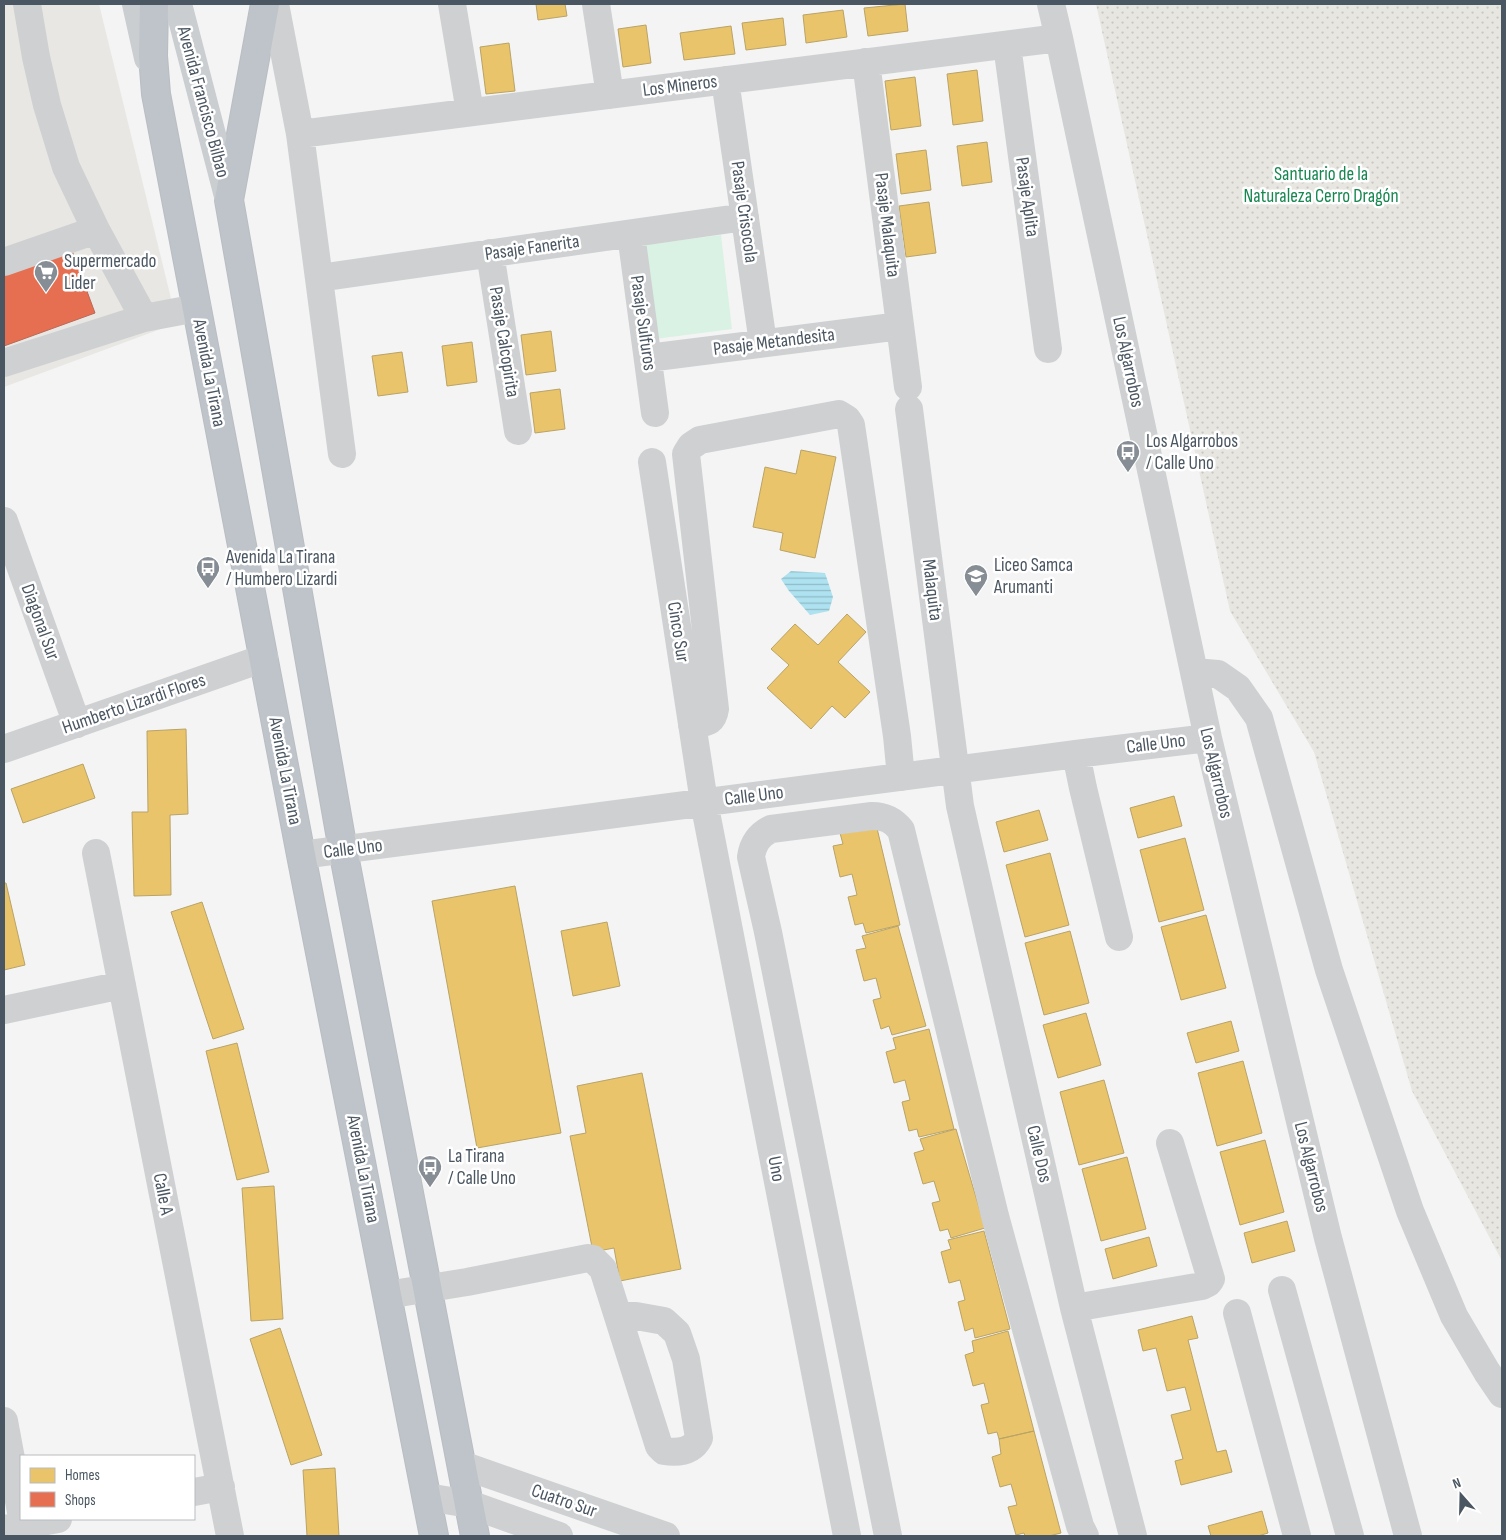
<svg xmlns="http://www.w3.org/2000/svg" width="1506" height="1540" font-family="'Sofia Sans Condensed',sans-serif">
  <defs>
    <pattern id="sand-dots" width="8" height="8" patternUnits="userSpaceOnUse" patternTransform="scale(1.25)"><rect width="8" height="8" fill="#e7e6e1"/><path d="M2 2h.1M6 6h.1" fill="none" stroke="#c8c7c4" stroke-width="1.8" stroke-linecap="round"/></pattern>
    <pattern id="water-rules" width="6" height="5" patternUnits="userSpaceOnUse" patternTransform="scale(1.25)"><rect width="6" height="5" fill="#aee2f0"/><path d="M0 2.5h6" fill="none" stroke="#90bac6"/></pattern>
  </defs>
  <rect width="100%" height="100%" fill="#f4f4f4"/>
  <path fill="#e8e7e3" d="M4,4h95l78,319 -173,64z"/>
  <path fill="#d9f2e3" d="M721,235l11,94 -77,10 -11,-94z"/>
  <path fill="url(#sand-dots)" d="M1096,4h406v1257l-90,-170 -98,-339 -84,-141z"/>
  <path fill="url(#water-rules)" d="M791,571l34,2 8,24 -4,14 -19,4 -21,-24 -8,-12z"/>
  <path fill="#e9c46a" stroke="#b9a367" d="M536,4h29l2,12 -29,4z
    M905,4l3,27 -40,5 -4,-28z
    M843,10l4,27 -41,6 -3,-28z
    M783,18l3,27 -40,5 -4,-27z
    M646,25l5,38 -28,4 -5,-38z
    M731,26l4,28 -51,6 -4,-27z
    M509,43l6,48 -29,3 -6,-47z
    M977,70l6,51 -30,4 -6,-51z
    M915,77l6,49 -30,4 -6,-49z
    M987,142l5,40 -30,4 -5,-40z
    M926,150l5,40 -30,4 -5,-40z
    M929,202l7,51 -30,4 -7,-51z
    M551,331l5,40 -30,4 -5,-40z
    M472,342l5,40 -30,4 -5,-40z
    M402,352l6,40 -30,4 -6,-40z
    M560,389l5,40 -30,4 -5,-40z
    M801,450l35,7 -21,101 -35,-8 3,-17 -30,-6 12,-60 31,7z
    M847,614l19,18 -28,30 32,30 -25,26 -13,-12 -21,23 -44,-41 22,-23 -18,-16 24,-25 23,21z
    M186,729l2,85 -18,1 1,80 -37,1 -2,-84h16l-1,-81z
    M83,764l12,34 -72,25 -12,-34z
    M1174,796l8,30 -44,12 -8,-30z
    M1039,810l9,30 -44,12 -8,-30z
    M876,824l24,101 -34,8 -3,-10 -8,2 -7,-28 9,-2 -5,-21 -12,3 -7,-31 10,-2 -3,-11z
    M1185,838l19,72 -45,12 -19,-72z
    M1050,853l19,72 -44,12 -19,-72z
    M4,883h2l19,82 -21,5z
    M515,886l46,247 -84,15 -45,-247z
    M202,902l42,127 -31,10 -42,-127z
    M1206,915l20,73 -45,12 -20,-73z
    M607,922l13,64 -47,10 -12,-65z
    M898,926l28,100 -34,9 -3,-9 -8,3 -8,-29 8,-2 -5,-20 -12,3 -8,-31 10,-2 -4,-12z
    M1070,931l19,72 -45,12 -19,-72z
    M1086,1013l15,52 -43,13 -15,-53z
    M1231,1021l8,30 -43,12 -9,-30z
    M929,1029l25,100 -35,8 -2,-8 -8,2 -7,-29 8,-2 -5,-20 -11,3 -8,-31 10,-3 -3,-11z
    M237,1043l32,129 -32,8 -31,-129z
    M1243,1061l19,72 -45,13 -19,-73z
    M642,1073l39,196 -61,12 -6,-33 -21,4 -23,-116 16,-3 -9,-47z
    M1104,1080l20,73 -45,12 -19,-73z
    M956,1129l29,99 -34,10 -3,-9 -8,2 -8,-28 8,-2 -6,-20 -11,3 -9,-31 10,-3 -4,-11z
    M1265,1140l19,72 -44,13 -20,-73z
    M1127,1157l19,72 -45,12 -19,-72z
    M274,1186l9,133 -32,2 -9,-133z
    M1287,1221l8,30 -43,12 -8,-30z
    M984,1231l26,98 -35,9 -2,-10 -8,3 -7,-29 7,-2 -5,-20 -11,3 -8,-31 10,-3 -3,-9z
    M1149,1237l8,29 -44,13 -8,-30z
    M1192,1316l6,22 -10,2 29,112 9,-2 6,22 -51,13 -6,-24 8,-2 -12,-44 20,-5 -6,-23 -18,4 -11,-43 -13,3 -5,-21z
    M280,1328l42,127 -31,10 -41,-126z
    M1008,1331l26,100 -35,8 -2,-7 -9,2 -7,-29 8,-2 -5,-20 -11,3 -8,-31 9,-3 -2,-11z
    M1034,1431l27,102 -12,3h-24l-1,-3 -8,2 -8,-28 9,-2 -6,-21 -11,3 -8,-30 9,-3 -2,-15z
    M335,1468l4,68h-32l-4,-66z
    M1262,1511l6,22 -10,3h-47l-3,-10z"/>
  <path fill="#e76f51" stroke="#b86856" d="M71,248l24,65 -91,33v-73z"/>
  <g fill="none" stroke-linecap="round" stroke-linejoin="round">
    <g stroke="#b9bec3" stroke-width="30">
      <path id="highway" d="M154,4l-1,52 3,38 145,761 133,681
        M265,4l-36,196 114,650 132,686"/>
    </g>
    <path stroke="#ced0d2" stroke-width="28" d="M27,4l9,53 11,48 19,62 30,63 48,88
      M275,4l25,130 42,320
      M452,4l18,108
      M596,4l14,91
      M1051,4l8,34 149,700 120,500 80,298
      M1007,45l41,304
      M866,62l42,325
      M725,80l38,263
      M300,134l759,-96
      M631,234l24,179
      M490,253l28,178
      M4,262l92,-32
      M319,278l426,-61
      M648,358l252,-32
      M4,363l140,-45 53,-10
      M909,409l51,397 114,502 59,228
      M652,462l52,340 143,734
      M4,521l73,203
      M1194,672l24,2 20,14 21,30 70,252 81,241 44,105 33,56 15,22
      M692,725c13,-3 21,-1 23,-16l-29,-255 5,-8 9,-6 139,-26 8,5 4,6 46,311 4,41
      M4,749l260,-91
      M1076,754l7,34 36,149
      M96,853l134,683
      M301,855l775,-101 132,-16
      M4,1010l118,-25
      M1282,1290l68,246
      M387,1295l80,-13 121,-24 5,1 10,10 56,177 5,5c14,2 28,1 35,-13l-13,-79 -9,-26 -13,-12 -28,-5h-18
      M1074,1308l128,-22 6,-3 3,-4 -41,-136
      M1237,1313l60,223
      M4,1421l17,91
      M462,1465l204,71
      M194,1492l27,-5
      M427,1497l42,7 90,32
      M4,1529l54,-10
      M888,1536l-120,-604 -17,-75c2,-14 8,-22 20,-28l101,-13c13,0 21,4 29,14l94,386 85,310 5,10"/>
    <path stroke="#caced1" stroke-width="28" d="M136,4l12,54
      M178,4l51,196"/>
    <use href="#highway" stroke="#bec4c9" stroke-width="28"/>
  </g>
  <defs>
    <g id="supermarket-pin" transform="scale(1.25)"><path d="M0 17L-7.5 6A9.5 9.5 0 1 1 7.5 6Z" fill="#868d94" stroke="#fff"/><path d="M-6-5.5h2.5l.6 2H6L4.5 2H-2.5L-4.4-4H-6ZM-1.5 3.2a1.3 1.3 0 1 0 .1 0ZM3 3.2a1.3 1.3 0 1 0 .1 0Z" fill="#fff"/></g>
    <g id="bus-pin" transform="scale(1.25)"><path d="M0 17L-7.5 6A9.5 9.5 0 1 1 7.5 6Z" fill="#868d94" stroke="#fff"/><path d="M-5-6H5V4H4V6H2V4H-2V6H-4V4H-5ZM-3.5-4V0h7V-4ZM-3.5 1.2v1.5H-2V1.2ZM2 1.2v1.5H3.5V1.2Z" fill="#fff"/></g>
    <g id="school-pin" transform="scale(1.25)"><path d="M0 17L-7.5 6A9.5 9.5 0 1 1 7.5 6Z" fill="#868d94" stroke="#fff"/><path d="M0-5L7-2L0 1L-7-2ZM-4 1L0 2.5L4 1V4Q0 6-4 4Z" fill="#fff"/></g>
  </defs>
  <g fill-rule="evenodd">
    <use href="#supermarket-pin" x="46" y="272"/>
    <use href="#bus-pin" x="1128" y="452"/>
    <use href="#bus-pin" x="208" y="568"/>
    <use href="#school-pin" x="976" y="576"/>
    <use href="#bus-pin" x="430" y="1167"/>
  </g>
  <g text-anchor="middle" dominant-baseline="central" stroke-width="5" stroke-linejoin="round" paint-order="stroke">
    <g font-size="19" fill="#4a5661" stroke="#fff">
      <text transform="translate(680 86) rotate(-7)">Los Mineros</text>
      <text transform="translate(203 102) rotate(75)">Avenida Francisco Bilbao</text>
      <text transform="translate(1027 197) rotate(82)">Pasaje Aplita</text>
      <text transform="translate(744 212) rotate(82)">Pasaje Crisocola</text>
      <text transform="translate(887 225) rotate(83)">Pasaje Malaquita</text>
      <text transform="translate(532 248) rotate(-8)">Pasaje Fanerita</text>
      <text transform="translate(643 323) rotate(82)">Pasaje Sulfuros</text>
      <text transform="translate(504 342) rotate(81)">Pasaje Calcopirita</text>
      <text transform="translate(774 342) rotate(-7)">Pasaje Metandesita</text>
      <text transform="translate(1128 362) rotate(78)">Los Algarrobos</text>
      <text transform="translate(209 373) rotate(79)">Avenida La Tirana</text>
      <text transform="translate(932 590) rotate(83)">Malaquita</text>
      <text transform="translate(40 622) rotate(70)">Diagonal Sur</text>
      <text transform="translate(678 632) rotate(81)">Cinco Sur</text>
      <text transform="translate(134 704) rotate(-19)">Humberto Lizardi Flores</text>
      <text transform="translate(1156 744) rotate(-7)">Calle Uno</text>
      <text transform="translate(285 771) rotate(79)">Avenida La Tirana</text>
      <text transform="translate(1216 773) rotate(77)">Los Algarrobos</text>
      <text transform="translate(754 796) rotate(-7)">Calle Uno</text>
      <text transform="translate(353 849) rotate(-7)">Calle Uno</text>
      <text transform="translate(1039 1154) rotate(77)">Calle Dos</text>
      <text transform="translate(1311 1167) rotate(76)">Los Algarrobos</text>
      <text transform="translate(363 1169) rotate(79)">Avenida La Tirana</text>
      <text transform="translate(776 1169) rotate(79)">Uno</text>
      <text transform="translate(163 1194) rotate(79)">Calle A</text>
      <text transform="translate(564 1501) rotate(19)">Cuatro Sur</text>
    </g>
    <g font-size="19" fill="#17864f" stroke="#fff">
      <text x="1321" y="174">Santuario de la<tspan x="1321" dy="22">Naturaleza Cerro Dragón</tspan></text>
    </g>
    <g font-size="19" fill="#4a5661" stroke="#fff" text-anchor="start">
      <text x="64" y="261">Supermercado<tspan x="64" dy="22">Lider</tspan></text>
      <text x="1146" y="441">Los Algarrobos<tspan x="1146" dy="22">/ Calle Uno</tspan></text>
      <text x="226" y="557">Avenida La Tirana<tspan x="226" dy="22">/ Humbero Lizardi</tspan></text>
      <text x="994" y="565">Liceo Samca<tspan x="994" dy="22">Arumanti</tspan></text>
      <text x="448" y="1156">La Tirana<tspan x="448" dy="22">/ Calle Uno</tspan></text>
    </g>
  </g>
  <rect width="1506" height="1540" fill="none" stroke="#4a5661" stroke-width="10"/>
  <rect x="20" y="1455" width="175" height="65" fill="#ffffff" stroke="#b7bbc0"/>
  <rect x="30" y="1468" width="25" height="15" fill="#e9c46a" stroke="#b7bbc0"/>
  <text x="65" y="1480" font-size="15" fill="#4a5661">Homes</text>
  <rect x="30" y="1492" width="25" height="15" fill="#e76f51" stroke="#b7bbc0"/>
  <text x="65" y="1505" font-size="15" fill="#4a5661">Shops</text>
  <g transform="translate(1461 1495) rotate(340)" stroke="#ffffff" stroke-width="4" paint-order="stroke">
  <path d="M0-4L9 19L0 12L-9 19Z" fill="#4a5661"/>
  <text y="-8" font-size="14" font-weight="bold" text-anchor="middle" fill="#4a5661">N</text>
  </g>
</svg>
